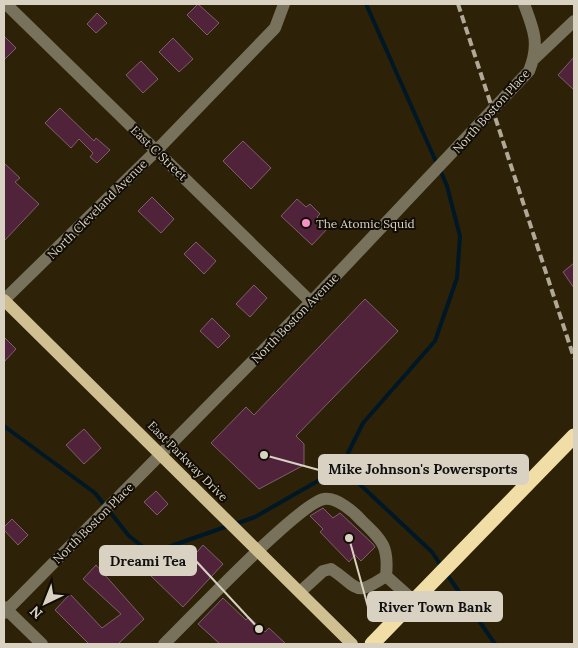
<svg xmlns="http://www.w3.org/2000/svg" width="578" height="648" font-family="Lora,serif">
  <rect width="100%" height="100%" fill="#2d2208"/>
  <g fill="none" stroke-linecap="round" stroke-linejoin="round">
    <path stroke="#001726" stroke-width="4" d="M366,4l71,160
      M440,170l7,16 13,50 -3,42 -22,63 -72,82 -15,30 3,23 81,76 10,15
      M4,426l91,67 34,43 22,17 77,-27
      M235,524l20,-7 68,-39 28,-2
      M446,573l49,71"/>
  </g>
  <path fill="#51233a" stroke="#7d5f6c" d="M198,4l21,19 -12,12 -20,-20z
    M97,13l10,10 -11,10 -9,-9z
    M4,36l12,12 -12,12z
    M173,38l20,21 -14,13 -20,-20z
    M574,57v33l-16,-15z
    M141,61l17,18 -15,14 -17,-18z
    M60,108l34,33 2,-3 14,12 -13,13 -7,-6 3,-4 -14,-14 -8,9 -26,-25z
    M243,141l28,27 -20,21 -28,-28z
    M4,163l16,15 -5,4 24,22 -35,37z
    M152,197l22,22 -13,14 -23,-22z
    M297,199l9,8 4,-3 10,10 -3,3 11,11 -16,17 -31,-29z
    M196,242l20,19 -12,13 -20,-20z
    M574,263v25l-11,-16z
    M254,285l13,13 -17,19 -14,-13z
    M365,299l33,32 -102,105 8,8v21l-45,24 -48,-46 35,-36 8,8z
    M212,318l18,18 -12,12 -18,-17z
    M4,337l12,12 -12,13z
    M84,429l17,19 -17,16 -18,-19z
    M156,491l12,13 -11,11 -13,-13z
    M323,508l10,10 7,-5 33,31 2,3 -14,14 -6,-6 -6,7 -29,-30 3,-3 -13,-13z
    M12,519l16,16 -10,10 -14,-15v-3z
    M203,545l20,19 -40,43 -33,-32 11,-11 8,7 17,-18 6,5z
    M96,565l48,54 -26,25h-29l-34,-34 15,-16 32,34 19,-14 -38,-35z
    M223,598l23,22 3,-3 16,15 4,-4 17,16h-66l-22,-20z"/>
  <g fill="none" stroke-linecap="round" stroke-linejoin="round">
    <path stroke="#78715b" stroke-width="12" d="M6,4l305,298
      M534,59l40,-38
      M4,300l152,-149 119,-123 9,-24
      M386,576l28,25
      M4,607l38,37
      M4,613l307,-311 218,-231c11,-27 5,-41 -5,-67
      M164,644c25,-24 135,-141 160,-145 13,-2 30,13 38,22 21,20 27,26 24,55 -33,22 -27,11 -55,-7l-8,2 -23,21"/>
    <path stroke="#cfbf91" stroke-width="12" d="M4,300l348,344"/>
    <path stroke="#f1dea7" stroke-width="15" d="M372,644l202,-208"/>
    <path stroke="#b1a998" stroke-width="4" stroke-dasharray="8 4" stroke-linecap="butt" d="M458,4l116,354"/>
  </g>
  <circle fill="#fa8fc6" stroke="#110c04" stroke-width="2" cx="306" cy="223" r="5"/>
  <g text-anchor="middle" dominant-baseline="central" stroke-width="4" stroke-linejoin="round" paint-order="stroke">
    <g font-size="12" fill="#d9d2c3" stroke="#110c04">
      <text transform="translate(491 111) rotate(-48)">North Boston Place</text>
      <text transform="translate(159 153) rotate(44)">East C Street</text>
      <text transform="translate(97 209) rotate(-45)">North Cleveland Avenue</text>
      <text transform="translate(295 318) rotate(-46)">North Boston Avenue</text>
      <text transform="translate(188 461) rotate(45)">East Parkway Drive</text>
      <text transform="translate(93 523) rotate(-45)">North Boston Place</text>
    </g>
    <g font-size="12" fill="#d9d2c3" stroke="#110c04" text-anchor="start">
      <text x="316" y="223">The Atomic Squid</text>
    </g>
  </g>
  <path fill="none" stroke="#d9d2c3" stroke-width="2" d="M264 455L319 470M259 629L196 561M349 538L368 607"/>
  <g fill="#d9d2c3" stroke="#110c04" stroke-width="2">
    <circle cx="264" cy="455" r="5"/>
    <circle cx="259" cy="629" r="5"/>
    <circle cx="349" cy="538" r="5"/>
  </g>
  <g fill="#d9d2c3" stroke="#d9d2c3" stroke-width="2">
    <rect x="319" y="455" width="209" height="29" rx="5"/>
    <rect x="100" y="546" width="96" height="29" rx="5"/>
    <rect x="368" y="592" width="134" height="29" rx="5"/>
  </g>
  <g font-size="14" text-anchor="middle" font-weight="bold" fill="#111">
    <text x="423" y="474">Mike Johnson's Powersports</text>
    <text x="148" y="566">Dreami Tea</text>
    <text x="435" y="612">River Town Bank</text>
  </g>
  <rect width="578" height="648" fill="none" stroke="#d9d2c3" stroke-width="10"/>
  <g transform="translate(45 603) rotate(223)" stroke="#110c04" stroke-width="4" paint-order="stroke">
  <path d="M0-4L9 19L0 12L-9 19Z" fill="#d9d2c3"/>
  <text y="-8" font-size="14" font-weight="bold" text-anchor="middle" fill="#d9d2c3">N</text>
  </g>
</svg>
